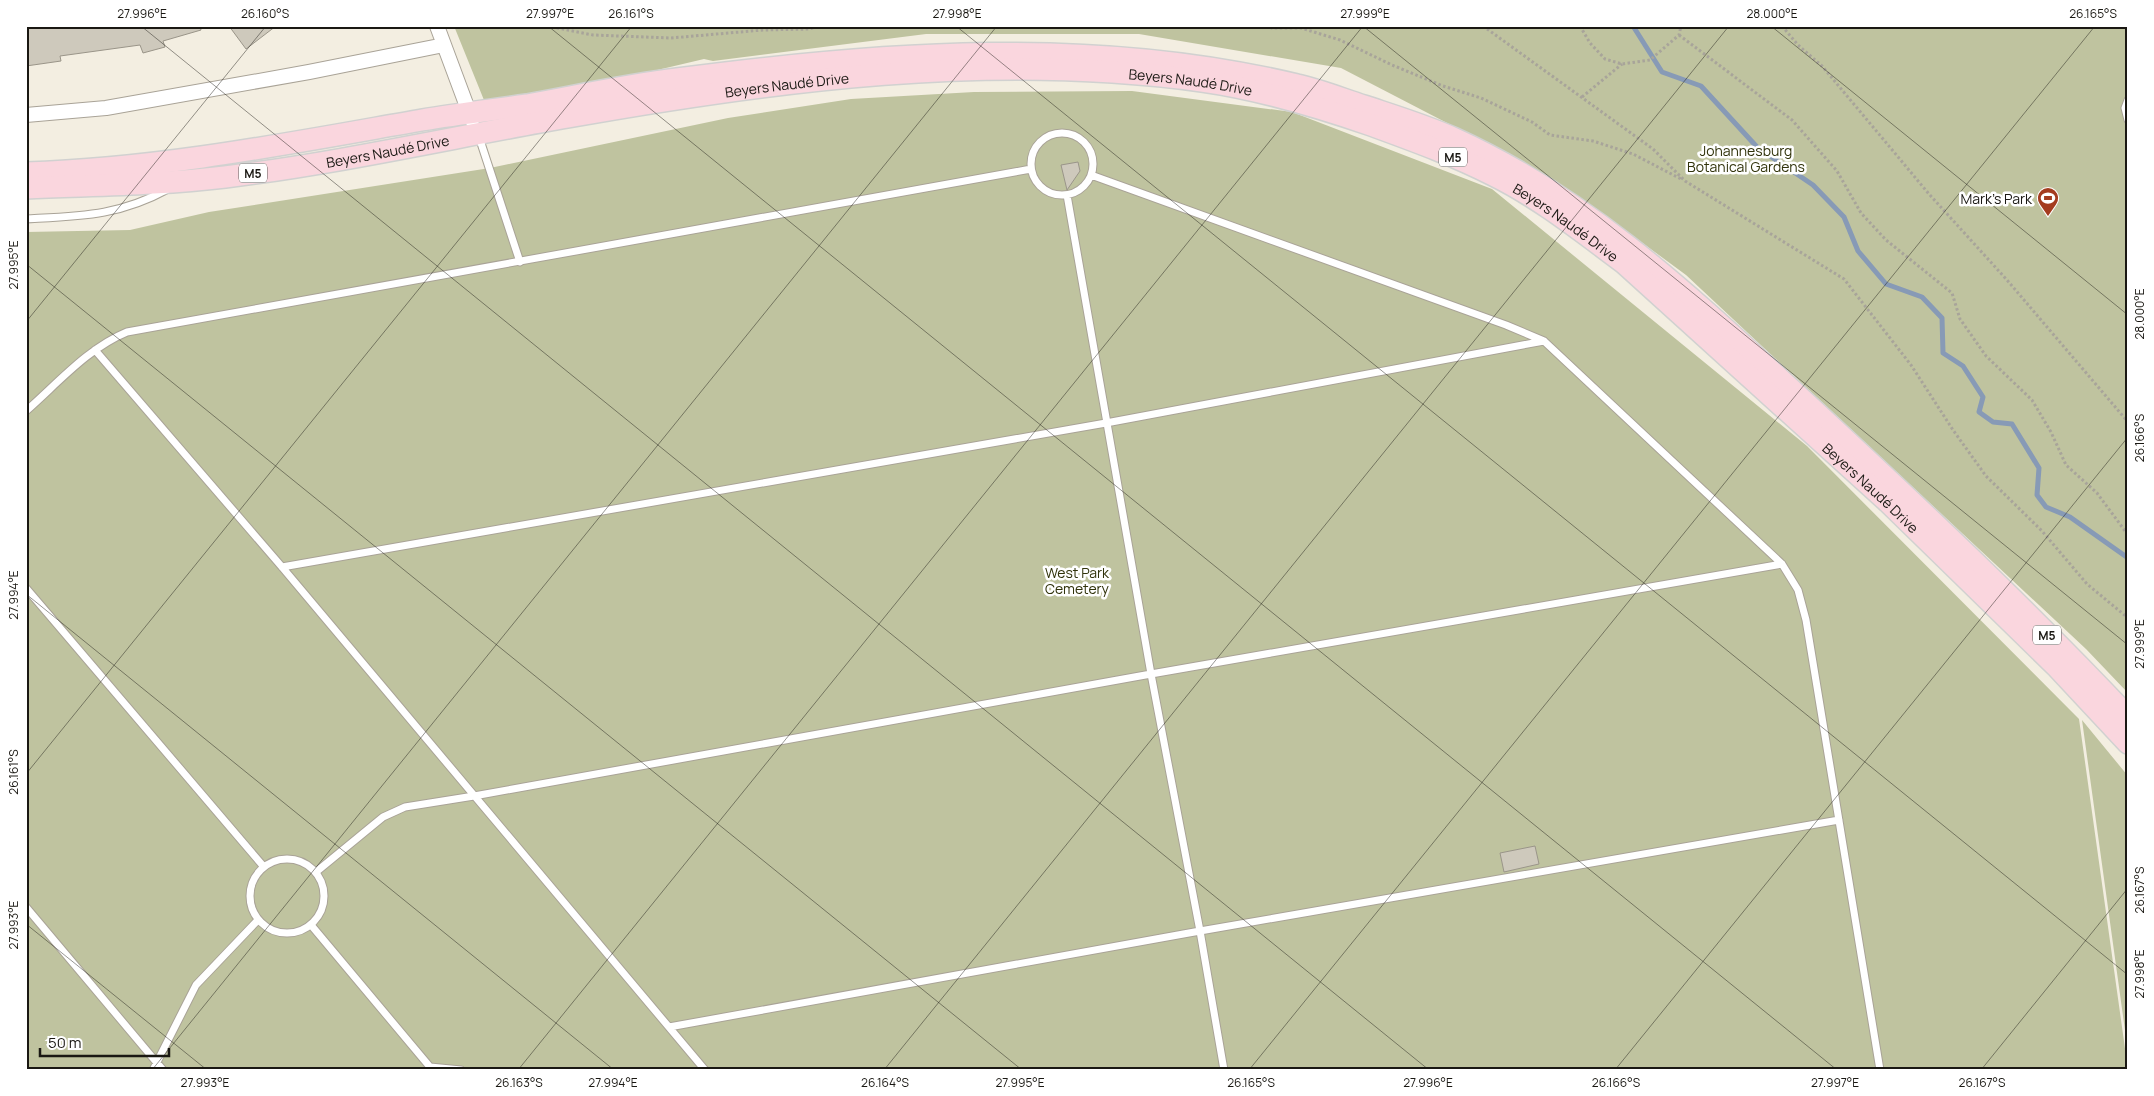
<svg xmlns="http://www.w3.org/2000/svg" width="2154" height="1096" font-family="Manrope,sans-serif">
  <rect width="100%" height="100%" fill="#f3eee1"/>
  <path fill="#bfc39f" d="M454,26h1674v667l-42,-44 -400,-374 -91,-67 -94,-57 -160,-83 -202,-34h-213l-213,27 -9,-2 -216,51z
    M1132,91l160,21 200,77 315,257 272,273 49,351h-2102v-838l104,-2 79,-18 281,-44 238,-50 123,-19 123,-7z
    M2082,720l46,56v276z"/>
  <g fill="none" stroke-linecap="round" stroke-linejoin="round">
    <path stroke="#879ab6" stroke-width="5" d="M1633,26l29,46 39,14 56,61 56,38 31,32 14,34 28,33 36,13 20,21 1,35 20,13 20,31 -4,15 14,10 19,2 27,44 -2,27 9,12 24,10 58,41"/>
  </g>
  <path fill="#cec9bc" stroke="#9a9589" d="M26,26h174l1,4 -38,11 2,6 -22,6 -3,-8 -80,11 1,5 -35,5z
    M229,26h47l-30,23z
    M1078,162l2,9 -13,19 -6,-25z
    M1535,846l4,18 -35,8 -4,-19z"/>
  <g fill="none" stroke-linecap="round" stroke-linejoin="round">
    <g stroke="#a9a397" stroke-width="9">
      <path id="lane" d="M2128,100l-3,8 3,12
        M1031 164a31 31 0 1 1 62 0a31 31 0 1 1-62 0Z
        M479,137l41,125
        M1091,175l415,150 38,16 238,223 16,26 8,30 74,450
        M1067,195l84,479 49,257 24,139
        M26,219c54,-3 93,-3 142,-30
        M95,350l187,217 423,503
        M26,411c32,-28 62,-63 101,-79l904,-163
        M282,567l824,-144 438,-82
        M26,588l238,279
        M250 896a37 37 0 1 1 74 0a37 37 0 1 1-74 0Z
        M316,872l67,-55 22,-10 69,-11 677,-122 631,-110
        M26,907l137,163
        M311,925l119,142v3
        M669,1027l531,-96 639,-111
        M430,1067l31,3
        M153,1070l43,-85 62,-65"/>
    </g>
    <g stroke="#a9a397" stroke-width="16">
      <path id="street" d="M437,26l35,94
        M26,115l80,-7 203,-36 135,-27"/>
    </g>
    <g stroke="#d1d1d0" stroke-width="24">
      <g id="primary">
        <path d="M26,173c134,-4 265,-30 396,-53 35,-6 70,-10 105,-15 50,-9 100,-20 150,-26 205,-27 417,-43 620,6 23,5 45,14 67,21 30,10 60,19 89,32 141,64 243,164 355,267 109,101 218,204 320,312"/>
        <path id="s1" d="M26,188c66,-3 133,-3 199,-11 115,-14 229,-40 343,-60 208,-37 423,-65 634,-36 58,8 114,25 169,44 41,15 83,30 122,50 47,23 89,57 131,88l264,239 170,166 70,75"/>
      </g>
    </g>
    <path stroke="#a8a49a" stroke-width="3" stroke-dasharray="2.5 2.5" stroke-linecap="butt" d="M547,26l46,9 78,3 92,-8 46,-1 11,-3
      M1265,26l7,2h29l39,12 52,25 51,21 38,12 51,24 18,13 43,6 40,13 48,25
      M1483,26l170,123 32,32 159,98 67,86 42,65 33,46 56,55 45,53 41,34
      M1580,26l10,17 15,16 17,5 28,-4 29,-25 2,-9
      M1782,26l16,19 24,21 107,128 78,86 121,142
      M1679,35l113,85 45,51 24,42 25,27 66,53 8,26 26,37 46,44 19,32 15,33 31,28 31,42
      M1582,97l40,-33"/>
    <use href="#lane" stroke="#fff" stroke-width="7"/>
    <use href="#street" stroke="#fff" stroke-width="14"/>
    <use href="#primary" stroke="#fad6de" stroke-width="21"/>
  </g>
  <path fill="none" stroke="#1a1813" stroke-width="1" stroke-opacity="0.45" d="M141,26l1288,1044M548,26l1289,1044M956,26l1172,949M1363,26l765,619M1771,26l357,289M26,264l996,806M26,322l240,-296M26,594l588,476M26,774l606,-748M26,924l181,146M152,1070l845,-1044M518,1070l845,-1044M884,1070l845,-1044M1249,1070l846,-1044M1615,1070l513,-633M1981,1070l147,-182"/>
  <defs>
    <g id="stadium-pin" transform="scale(1.125)"><path d="M0 17L-7.5 6A9.5 9.5 0 1 1 7.5 6Z" fill="#a43c1f" stroke="#fff"/><path d="M0-5a6.5 5 0 1 0 0 10a6.5 5 0 1 0 0-10ZM-3.5-1.8h7v3.6h-7Z" fill="#fff"/></g>
  </defs>
  <g fill-rule="evenodd">
    <use href="#stadium-pin" x="2048" y="198"/>
  </g>
  <g text-anchor="middle" dominant-baseline="central" stroke-width="5" stroke-linejoin="round" paint-order="stroke">
    <g fill="#fff" stroke="#5f5d5a" stroke-width="1">
      <rect x="1439" y="147.5" width="28" height="19" rx="4"/>
      <rect x="239" y="163.5" width="28" height="19" rx="4"/>
      <rect x="2033" y="625.5" width="28" height="19" rx="4"/>
    </g>
    <g font-size="12" font-weight="bold" fill="#1a1813">
      <text x="1453" y="157">M5</text>
      <text x="253" y="173">M5</text>
      <text x="2047" y="635">M5</text>
    </g>
    <g font-size="14" fill="#1a1813" stroke="#fff">
      <text stroke="none"><textPath href="#s1" startOffset="1174">Beyers Naudé Drive</textPath></text>
      <text stroke="none"><textPath href="#s1" startOffset="769">Beyers Naudé Drive</textPath></text>
      <text stroke="none"><textPath href="#s1" startOffset="364">Beyers Naudé Drive</textPath></text>
      <text stroke="none"><textPath href="#s1" startOffset="1579">Beyers Naudé Drive</textPath></text>
      <text stroke="none"><textPath href="#s1" startOffset="1984">Beyers Naudé Drive</textPath></text>
    </g>
    <g font-size="14" fill="#31330b" stroke="#fff">
      <text x="1746" y="150">Johannesburg<tspan x="1746" dy="16">Botanical Gardens</tspan></text>
      <text x="1077" y="572">West Park<tspan x="1077" dy="16">Cemetery</tspan></text>
    </g>
    <g font-size="14" fill="#1a1813" stroke="#fff" text-anchor="end">
      <text x="2032" y="198">Mark's Park</text>
    </g>
  </g>
  <rect width="2154" height="1096" fill="none" stroke="#ffffff" stroke-width="55"/>
  <path d="M40 1048v8h129v-8" fill="none" stroke="#1a1813" stroke-width="2.5"/>
  <text x="48" y="1048" font-size="15" fill="#1a1813" stroke="#ffffff" stroke-width="4" paint-order="stroke">50 m</text>
  <rect x="28" y="28" width="2098" height="1040" fill="none" stroke="#1a1813" stroke-width="2"/>
  <g font-size="12" text-anchor="middle" fill="#1a1813">
    <text x="142" y="18">27.996°E</text>
    <text x="265" y="18">26.160°S</text>
    <text x="550" y="18">27.997°E</text>
    <text x="631" y="18">26.161°S</text>
    <text x="957" y="18">27.998°E</text>
    <text x="1365" y="18">27.999°E</text>
    <text x="1772" y="18">28.000°E</text>
    <text x="2093" y="18">26.165°S</text>
    <text transform="translate(14 265) rotate(-90)" y="4">27.995°E</text>
    <text transform="translate(2140 314) rotate(-90)" y="4">28.000°E</text>
    <text transform="translate(2140 438) rotate(-90)" y="4">26.166°S</text>
    <text transform="translate(14 595) rotate(-90)" y="4">27.994°E</text>
    <text transform="translate(2140 644) rotate(-90)" y="4">27.999°E</text>
    <text transform="translate(14 772) rotate(-90)" y="4">26.161°S</text>
    <text transform="translate(2140 890) rotate(-90)" y="4">26.167°S</text>
    <text transform="translate(14 925) rotate(-90)" y="4">27.993°E</text>
    <text transform="translate(2140 974) rotate(-90)" y="4">27.998°E</text>
    <text x="205" y="1087">27.993°E</text>
    <text x="519" y="1087">26.163°S</text>
    <text x="613" y="1087">27.994°E</text>
    <text x="885" y="1087">26.164°S</text>
    <text x="1020" y="1087">27.995°E</text>
    <text x="1251" y="1087">26.165°S</text>
    <text x="1428" y="1087">27.996°E</text>
    <text x="1616" y="1087">26.166°S</text>
    <text x="1835" y="1087">27.997°E</text>
    <text x="1982" y="1087">26.167°S</text>
  </g>
</svg>
